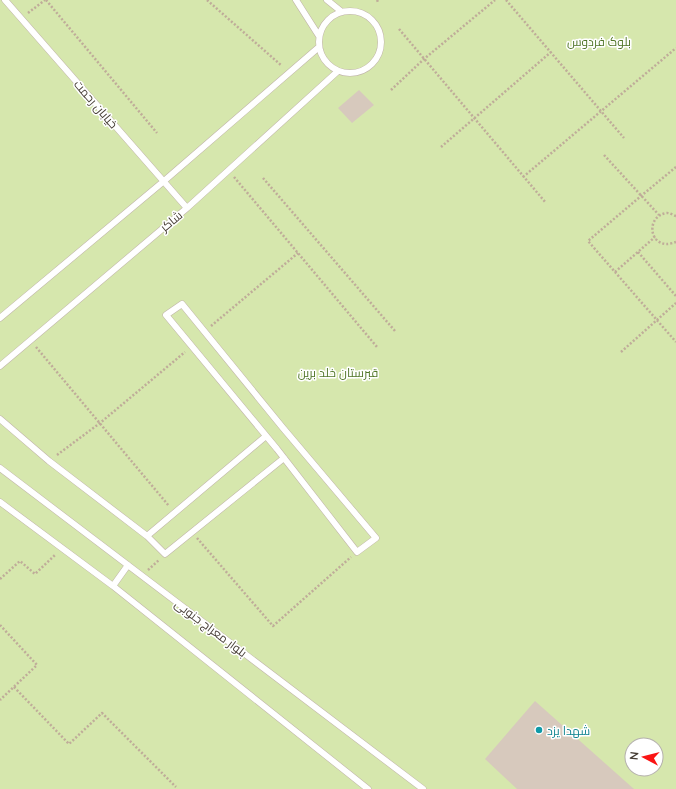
<svg xmlns="http://www.w3.org/2000/svg" width="676" height="789" font-family="Lato,Cairo,sans-serif">
  <rect width="100%" height="100%" fill="#f2ece5"/>
  <path fill="#d6e7ad" fill-rule="evenodd" d="M0,0h676v789h-676zM632,745h24v24h-24z"/>
  <path fill="#d7c9bd" d="M359,90l15,15 -22,18 -14,-15z
    M535,701l99,88h-117l-32,-30z"/>
  <g fill="none" stroke-linecap="round" stroke-linejoin="round">
    <g stroke="#c1b5aa" stroke-width="7">
      <path id="service" d="M5,0l182,208
        M296,0l23,36
        M327,0l15,12
        M319 42a31 31 0 1 1 62 0a31 31 0 1 1-62 0Z
        M182,304l101,124 93,110 -19,14 -80,-103 -111,-134z
        M0,318l164,-137 155,-134
        M0,366l187,-158 151,-137
        M0,419l49,42 98,75
        M266,436l-119,100 18,18 119,-96
        M0,468l423,321
        M0,502l113,84 255,203
        M113,586l15,-21"/>
    </g>
    <path stroke="#bfac99" stroke-width="2.5" stroke-dasharray="2 2" stroke-linecap="butt" d="M46,0l111,133
      M207,0l75,66
      M377,0l1,2
      M506,0l118,138
      M28,13l17,-13
      M399,29l147,174
      M391,90l33,-31 71,-59
      M441,147l110,-95
      M604,155l55,60
      M676,167l-35,29 -53,45 88,101
      M234,177l143,170
      M523,177l153,-129
      M263,178l132,153
      M676,216c-3,-1 -6,-3 -9,-3 -20,2 -19,31 0,31 2,0 6,-1 9,-2
      M638,252l38,44
      M615,272l40,-35
      M211,326l87,-73
      M36,347l133,159
      M621,352l55,-49
      M57,455l43,-32 85,-71
      M197,538l76,88 78,-69
      M148,570l11,-10
      M0,579l20,-18 15,13 20,-19
      M0,625l37,40 -37,35
      M14,687l55,57 33,-31 74,74"/>
    <use href="#service" stroke="#fff" stroke-width="6"/>
  </g>
  <circle fill="#0f9aa8" stroke="#fff" stroke-width="1.5" cx="539" cy="730" r="4"/>
  <g text-anchor="middle" dominant-baseline="central" stroke-width="3" stroke-linejoin="round" paint-order="stroke">
    <g font-size="12" fill="#517628" stroke="#fff">
      <text x="599" y="41">بلوک فردوس</text>
      <text x="338" y="372">قبرستان خلد برین</text>
    </g>
    <g font-size="12" fill="#453c34" stroke="#fff">
      <text transform="translate(96 104) rotate(49)">خیابان رحمت</text>
      <text transform="translate(171 221) rotate(-40)">شاکر</text>
      <text transform="translate(211 628) rotate(37)">بلوار معراج جنوبی</text>
    </g>
    <g font-size="12" fill="#0d838f" stroke="#fff" text-anchor="start">
      <text x="547" y="730">شهدا یزد</text>
    </g>
  </g>
  <g transform="translate(644 757) rotate(277)"><circle r="19" fill="#ffffff" stroke="#b5b1ae"/>
  <path d="M0-3L7 15L0 10L-7 15Z" fill="#fa1414"/>
  <text y="-6" font-size="11" font-weight="bold" text-anchor="middle" fill="#453c34">N</text>
  </g>
</svg>
